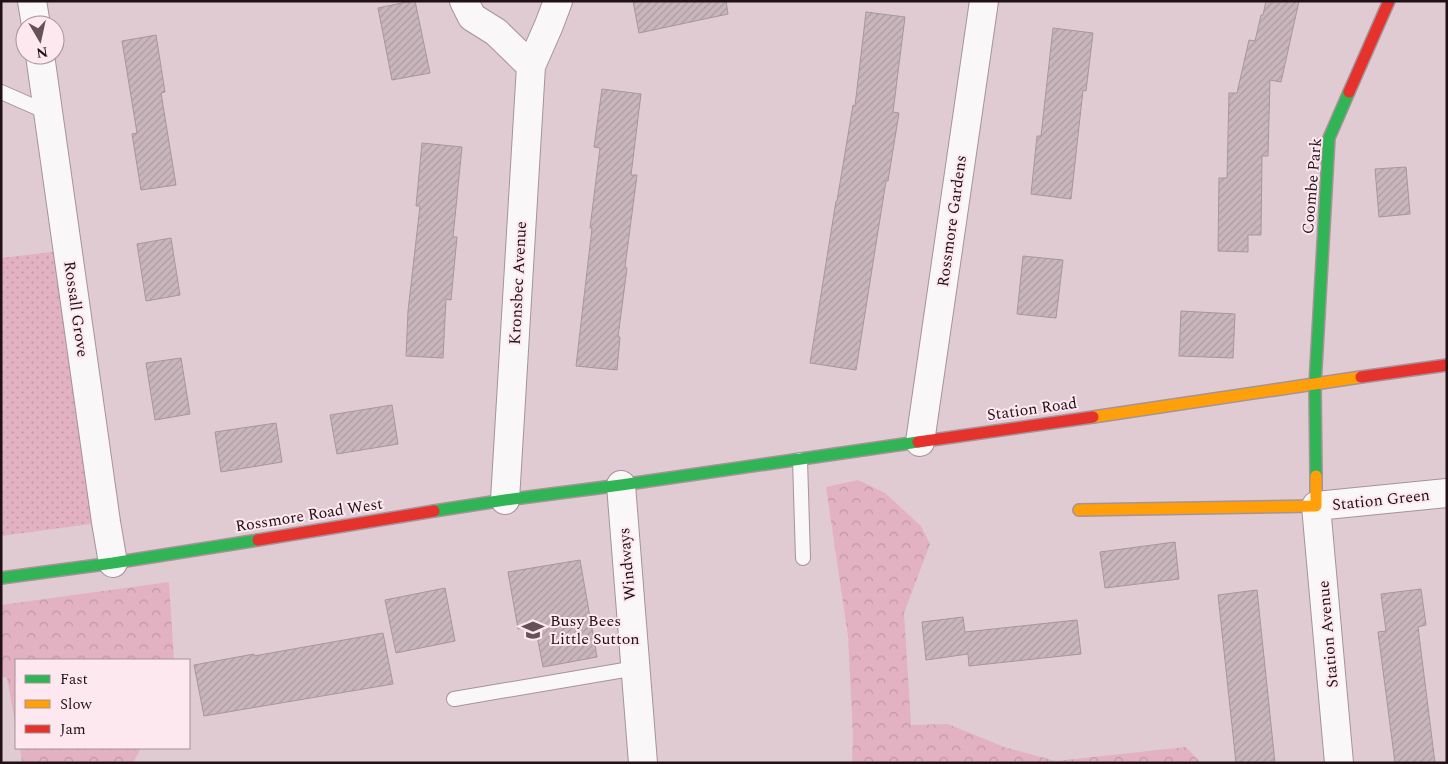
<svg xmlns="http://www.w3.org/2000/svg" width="1448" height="764" font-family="Spectral,serif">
  <defs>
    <pattern id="forest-crowns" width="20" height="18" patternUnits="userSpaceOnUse" patternTransform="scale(1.25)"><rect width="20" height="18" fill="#e2b1c2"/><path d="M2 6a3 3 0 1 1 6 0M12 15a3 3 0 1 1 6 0" fill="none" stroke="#c297a6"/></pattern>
    <pattern id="park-dots" width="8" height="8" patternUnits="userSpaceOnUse" patternTransform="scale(1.25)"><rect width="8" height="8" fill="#e2b1c2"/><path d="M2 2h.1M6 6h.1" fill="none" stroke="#c297a6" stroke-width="1.8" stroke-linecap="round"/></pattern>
    <pattern id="building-hatch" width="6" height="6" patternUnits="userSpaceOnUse" patternTransform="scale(1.25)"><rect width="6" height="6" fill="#c8b6bc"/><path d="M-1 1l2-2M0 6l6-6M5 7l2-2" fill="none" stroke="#ac9ba1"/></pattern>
  </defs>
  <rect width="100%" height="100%" fill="#e1cbd2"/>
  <path fill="url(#forest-crowns)" d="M858,480l27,13 36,33 9,18 -26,69 7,112 37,-1 56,23 52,14 130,-14 14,15 -348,1 1,-25 -5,-102 -22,-149z
    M169,582l5,78h-158v68l-9,-50 -6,-2v-71z
    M20,748h121l-8,15h-111z"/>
  <path fill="url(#park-dots)" d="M68,250l38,272 -105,14v-278z"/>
  <path fill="url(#building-hatch)" stroke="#a7969c" d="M411,1h4l15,72 -38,7 -14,-72z
    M633,1h93l2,13 -89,19z
    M1266,1h33l-18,81 -11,-2 -2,76h-6l-1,79h-13v17l-30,-1 1,-73h8l2,-85h8l12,-53 6,1 6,-26h2z
    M866,12l39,5 -12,95 6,1 -11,68h-2l-30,189 -46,-7 26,-162h1l16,-96 2,1z
    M1053,28l40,5 -7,58 -3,-1 -12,109 -40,-5 6,-58h4z
    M156,35l9,57 -4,1 15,92 -35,5 -9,-56 5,-1 -15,-92z
    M602,89l39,5 -10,81h6l-12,92 2,1 -9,69h2l-3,33 -41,-4 16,-138h-2l10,-80 -6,-1z
    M422,143l40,4 -9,90h4l-6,63 -5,-1 -3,59 -37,-2 2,-45 12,-105h-4z
    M1406,167l4,47 -31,3 -4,-48z
    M171,238l9,57 -34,6 -9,-57z
    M1023,256l40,4 -7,58 -39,-4z
    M1181,311l54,3 -2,44 -54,-2z
    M181,358l9,56 -35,6 -9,-57z
    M392,405l6,39 -61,10 -7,-39z
    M276,423l6,39 -61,10 -6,-40z
    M1175,542l4,37 -74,9 -5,-36z
    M580,560l17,97 -54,10 -8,-42 -17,4 -10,-57z
    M445,588l10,53 -59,12 -11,-53z
    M1421,589l5,36 -8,2 17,136h-40l-17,-131 8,-1 -5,-37z
    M1257,590l18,173h-39l-18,-168z
    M963,617l2,15 112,-12 4,34 -112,12 -1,-12 -42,6 -4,-38z
    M383,633l10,51 -189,32 -10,-51 60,-11v2z"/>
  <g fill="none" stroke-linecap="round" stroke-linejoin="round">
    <g stroke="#a49499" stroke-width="16">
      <path id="lane" d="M1,92l48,21
        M800,460l3,98
        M454,699l182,-31"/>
    </g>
    <g stroke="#a49499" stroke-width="30">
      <path id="street" d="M32,1l4,24
        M464,1l8,16 24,15 35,34
        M40,55l66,467 7,41
        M920,442l64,-441
        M621,485l22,278
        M505,500l26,-434 18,-41 9,-24
        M1339,763l-23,-257 131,-13"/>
    </g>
    <g stroke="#a49499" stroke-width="14">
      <path id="fast" d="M1316,476l-1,-91 14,-247 20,-46
        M434,511l71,-11 116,-15 297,-43
        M1,578l112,-15 145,-23"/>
    </g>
    <g stroke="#a49499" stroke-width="14">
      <path id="slow" d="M1093,417l268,-40
        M1079,510l237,-4v-30"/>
    </g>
    <g stroke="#a49499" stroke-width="14">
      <path id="jam" d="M1349,92l40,-91
        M1361,377l86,-12
        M918,442l175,-25
        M258,540l176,-29"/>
    </g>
    <use href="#lane" stroke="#faf7f8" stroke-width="14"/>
    <use href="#street" stroke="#faf7f8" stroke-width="28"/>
    <use href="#fast" stroke="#30b455" stroke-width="11"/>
    <use href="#slow" stroke="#ff9f0a" stroke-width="11"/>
    <use href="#jam" stroke="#e5322d" stroke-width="11"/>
  </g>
  <defs>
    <g id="school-bare" transform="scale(1.725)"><path d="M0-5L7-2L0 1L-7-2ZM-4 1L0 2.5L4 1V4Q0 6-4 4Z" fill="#645258" stroke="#fee8ef" stroke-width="2.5" paint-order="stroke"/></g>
  </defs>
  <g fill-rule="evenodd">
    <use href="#school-bare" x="533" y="630"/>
  </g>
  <g text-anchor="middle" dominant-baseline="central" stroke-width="4" stroke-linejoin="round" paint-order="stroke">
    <g font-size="16" fill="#201116" stroke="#fee8ef">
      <text transform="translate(1312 186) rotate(-85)">Coombe Park</text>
      <text transform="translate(952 221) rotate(-82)">Rossmore Gardens</text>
      <text transform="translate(518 283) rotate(-87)">Kronsbec Avenue</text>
      <text transform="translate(76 309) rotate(82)">Rossall Grove</text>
      <text transform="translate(1032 409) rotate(-8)">Station Road</text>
      <text transform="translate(1381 500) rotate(-6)">Station Green</text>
      <text transform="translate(309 515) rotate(-9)">Rossmore Road West</text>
      <text transform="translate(627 564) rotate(-95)">Windways</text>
      <text transform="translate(1328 634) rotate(-95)">Station Avenue</text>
    </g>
    <g font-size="16" fill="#201116" stroke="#fee8ef" text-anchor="start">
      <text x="550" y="621">Busy Bees<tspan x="550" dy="18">Little Sutton</tspan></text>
    </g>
  </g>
  <rect width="1448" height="764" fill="none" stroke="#201116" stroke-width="5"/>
  <rect x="15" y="659" width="175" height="90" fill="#fee8ef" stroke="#a59298"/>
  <rect x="25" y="675" width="25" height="8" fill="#30b455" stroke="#a59298"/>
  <text x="60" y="684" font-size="15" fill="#201116">Fast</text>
  <rect x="25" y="700" width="25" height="8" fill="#ff9f0a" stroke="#a59298"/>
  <text x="60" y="709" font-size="15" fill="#201116">Slow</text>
  <rect x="25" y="725" width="25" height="8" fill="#e5322d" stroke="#a59298"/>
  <text x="60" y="734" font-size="15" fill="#201116">Jam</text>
  <g transform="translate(40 40) rotate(171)"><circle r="24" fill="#fee8ef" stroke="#a59298"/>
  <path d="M0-4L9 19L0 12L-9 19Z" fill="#645258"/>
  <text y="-8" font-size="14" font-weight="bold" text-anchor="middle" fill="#201116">N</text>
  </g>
</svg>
